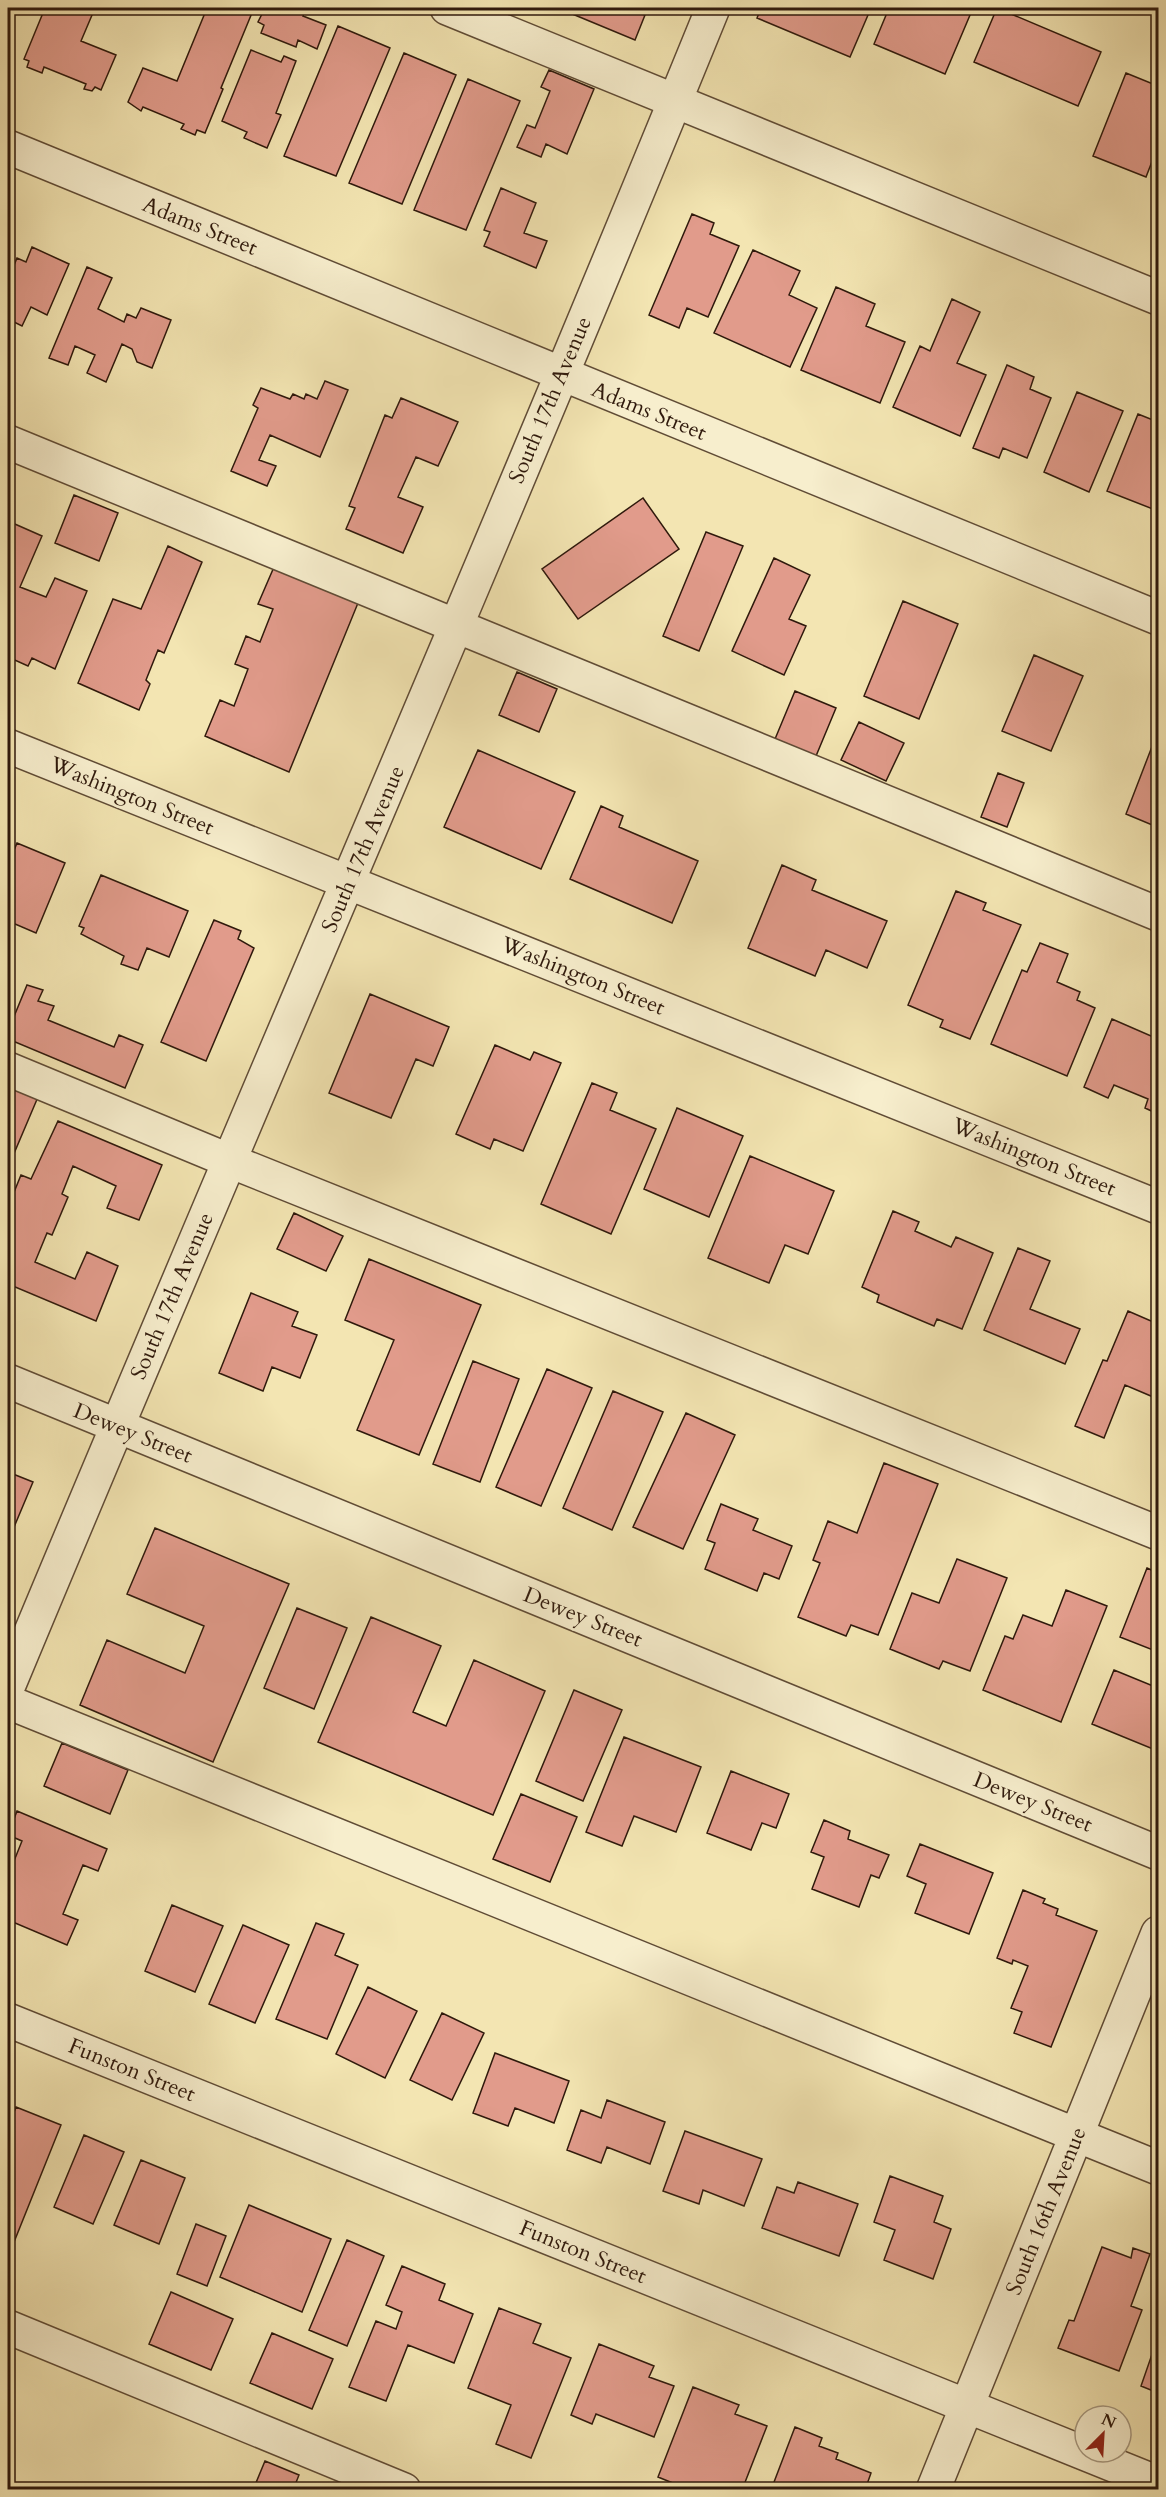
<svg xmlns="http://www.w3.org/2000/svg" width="1166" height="2497" font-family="Cardo,serif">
  <rect width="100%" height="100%" fill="#f3e5b2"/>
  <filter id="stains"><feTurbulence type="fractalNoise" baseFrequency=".00333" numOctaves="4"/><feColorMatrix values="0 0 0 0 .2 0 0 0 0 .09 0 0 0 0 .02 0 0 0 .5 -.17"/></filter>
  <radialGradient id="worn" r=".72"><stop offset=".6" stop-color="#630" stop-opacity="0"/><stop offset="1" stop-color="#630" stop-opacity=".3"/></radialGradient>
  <path fill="#e19b8b" stroke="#2f190c" stroke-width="1.5" d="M45,8h50l-14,33 35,14 -15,35 -6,-3 -3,4 -8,-2 2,-5 -42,-17 -2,6 -15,-6 2,-6 -5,-2z
    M207,8h47l-33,80 2,1 -18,44 -8,-3 -2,5 -14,-6 3,-5 -41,-17 -2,4 -13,-9 15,-34 34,13z
    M265,8h42l-4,8 23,9 -9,24 -19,-9 -2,7 -35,-14 3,-8 -6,-3z
    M572,8h65l-2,4 10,3 -10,25 -65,-27z
    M761,8h110l-21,49 -93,-39z
    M889,8h84l-28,66 -71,-30z
    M997,8l104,44 -23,54 -104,-44z
    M338,26l52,22 -54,128 -52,-20z
    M251,50l30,12 3,-6 12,5 -20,52 5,2 -14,33 -23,-10 3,-6 -25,-11z
    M404,53l52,22 -54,129 -53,-21z
    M549,70l45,19 -27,65 -21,-10 -5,13 -24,-10 10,-22 8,3 15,-37 -9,-4z
    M1126,73l32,13v60l-12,31 -53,-21z
    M468,79l52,22 -54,129 -52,-20z
    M501,188l35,15 -12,30 23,8 -11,27 -52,-22 6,-14 -6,-2z
    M692,214l22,9 -4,11 29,12 -31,71 -21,-9 -8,20 -30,-13z
    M32,247l37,17 -22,51 -16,-8 -9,19 -14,-7v-39l9,-22 9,4z
    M753,250l47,21 -11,24 28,13 -27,59 -76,-34z
    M87,267l25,11 -14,31 26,13 3,-8 9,4 5,-10 30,12 -19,48 -15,-6 -5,-13 -10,-5 -16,38 -19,-9 8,-18 -20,-9 -7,19 -19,-7z
    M836,287l39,17 -9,22 39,16 -25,61 -79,-33z
    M952,299l28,13 -23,51 29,12 -26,61 -67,-29 27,-61 10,5z
    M1007,365l27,12 -4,12 21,9 -24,60 -24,-10 -4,10 -26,-10z
    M325,381l23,9 -28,67 -50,-22 -11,25 17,6 -9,20 -36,-15 27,-63 -5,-3 8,-17 29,11 3,-5 11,5 2,-5 11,5z
    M1077,392l46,19 -34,81 -45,-20z
    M401,398l57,24 -20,44 -22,-9 -18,40 25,10 -20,46 -57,-24 9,-21 -6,-2 36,-91 7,3z
    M1138,414l20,8v89l-51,-20z
    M74,495l44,18 -19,48 -44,-18z
    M643,498l36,51 -101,70 -36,-50z
    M8,521l34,15 -22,51 26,10 9,-19 32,13 -32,78 -23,-11 -4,8 -20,-9z
    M706,532l37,14 -44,105 -36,-15z
    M168,546l34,16 -38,91 -6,-3 -12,30 4,4 -11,26 -61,-27 35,-84 28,10z
    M774,558l36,17 -21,44 17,7 -22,49 -52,-24z
    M274,567l84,36 -69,169 -84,-36 15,-36 14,6 14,-37 -13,-5 11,-28 14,6 13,-33 -15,-5z
    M903,601l55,23 -39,95 -55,-23z
    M1034,655l49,21 -32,75 -49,-20z
    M517,672l40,17 -18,43 -40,-17z
    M795,691l41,17 -20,48 -41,-17z
    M859,722l45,21 -18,38 -45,-21z
    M1158,731v92l-1,4 -31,-13z
    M478,750l97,42 -34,77 -97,-42z
    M998,773l26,10 -17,44 -26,-10z
    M601,806l22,10 -4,11 79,34 -26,62 -102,-44z
    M17,843l48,20 -29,70 -28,-12v-56z
    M782,865l34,15 -4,10 75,31 -20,47 -41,-18 -11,26 -67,-28z
    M101,875l87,36 -19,46 -22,-9 -9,22 -17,-6 3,-8 -43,-22 3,-6 -5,-2z
    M956,891l30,12 -3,7 38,15 -51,114 -30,-12 3,-7 -35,-15z
    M214,920l27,11 -3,8 16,9 -48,113 -45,-19z
    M1040,943l28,11 -11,28 23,10 -3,8 18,8 -28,68 -76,-32 31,-74 5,2z
    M27,985l16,5 -5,11 16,5 -6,14 66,27 5,-12 24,10 -18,43 -117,-49v-8z
    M370,994l79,33 -16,39 -17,-7 -25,59 -62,-25z
    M1112,1019l46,20v75l-13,-6 3,-9 -34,-14 -6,13 -24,-11z
    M495,1045l35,15 4,-8 27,11 -38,88 -29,-12 -4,10 -34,-15z
    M592,1083l25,10 -7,17 46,19 -45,105 -70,-30z
    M8,1085l30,12 -28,66 4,2 -6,16z
    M677,1108l66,28 -34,81 -65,-28z
    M58,1121l104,44 -23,55 -32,-12 9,-22 -43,-20 -11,28 6,3 -16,38 -5,-2 -12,29 40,17 12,-27 31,14 -22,55 -88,-37v-52l5,-12 -5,-3v-10l13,-32 10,4z
    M750,1156l84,35 -26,63 -23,-9 -16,38 -61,-25z
    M893,1211l26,11 -4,9 36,16 5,-10 37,16 -31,76 -25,-10 -3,7 -57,-24 2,-7 -17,-8z
    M294,1213l49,23 -17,35 -49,-22z
    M1018,1248l32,13 -20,48 50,20 -15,35 -81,-34z
    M369,1259l112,46 -62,150 -62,-25 37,-90 -49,-20z
    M251,1293l47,19 -6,14 25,9 -17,43 -28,-11 -9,24 -44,-18z
    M1128,1311l30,13v75l-33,-14 -21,53 -29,-12 28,-66 4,1z
    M473,1361l46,18 -39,103 -47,-18z
    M547,1369l45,19 -51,118 -45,-19z
    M613,1391l50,21 -51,118 -49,-22z
    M686,1413l49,22 -52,114 -50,-22z
    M884,1463l54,21 -60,151 -27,-10 -5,11 -48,-19 22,-54 -7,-3 15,-39 29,12z
    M8,1472l25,10 -24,57 -1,-1z
    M721,1504l37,15 -5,11 39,16 -13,33 -15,-6 -7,18 -52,-22 10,-26 -8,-3z
    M155,1528l134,56 -76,178 -133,-57 27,-65 78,33 19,-47 -77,-32z
    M957,1559l50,19 -37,93 -27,-10 -4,8 -49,-20 22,-56 27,10z
    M1147,1568l11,5v79l-38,-15z
    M1066,1590l41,16 -46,116 -78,-32 22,-54 8,3 10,-24 29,11z
    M297,1608l50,20 -33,81 -50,-21z
    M371,1617l70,29 -28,66 33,14 28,-66 71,31 -52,124 -175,-73z
    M1114,1670l44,18v47l-5,14 -61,-25z
    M574,1690l48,20 -39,91 -47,-20z
    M624,1737l77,30 -25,65 -42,-16 -12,30 -36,-14z
    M62,1743l66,27 -18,44 -66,-28z
    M731,1771l58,23 -13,34 -14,-5 -11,27 -44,-17z
    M521,1794l56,23 -27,65 -57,-23z
    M17,1811l90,38 -9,22 -15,-6 -20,49 15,6 -11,25 -59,-25v-44l14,-35 -14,-6z
    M824,1820l26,11 -2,8 41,16 -10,23 -8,-3 -12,32 -47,-18 12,-32 -13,-5z
    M920,1844l73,29 -24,61 -54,-21 11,-29 -19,-8z
    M1023,1890l22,9 -2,4 15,6 -2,6 41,16 -46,116 -37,-14 8,-21 -11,-4 17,-42 -15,-6 -1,4 -15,-6z
    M172,1905l51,21 -28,66 -50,-21z
    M316,1923l28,11 -9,21 23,10 -31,74 -51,-20z
    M243,1925l46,20 -34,78 -46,-19z
    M368,1987l49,24 -32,67 -49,-24z
    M442,2013l42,20 -32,67 -42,-20z
    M495,2053l74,28 -15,42 -39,-15 -7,18 -35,-13z
    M607,2100l58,22 -15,42 -43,-17 -6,16 -34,-13 14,-40 20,8z
    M16,2107l45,18 -47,117 -6,-2v-112z
    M685,2131l77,28 -18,47 -41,-16 -4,14 -36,-13z
    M84,2135l40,17 -31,72 -39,-17z
    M141,2160l44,18 -26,66 -45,-19z
    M890,2176l53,20 -9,26 17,7 -18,50 -49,-19 11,-30 -21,-8z
    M798,2182l60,22 -19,52 -77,-28 15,-41 17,6z
    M249,2205l82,34 -29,73 -82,-35z
    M196,2224l30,12 -19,50 -30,-12z
    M347,2240l37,16 -37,90 -38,-16z
    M1102,2247l29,11 2,-10 17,6 -19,52 11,4 -23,61 -61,-23 11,-28 5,1z
    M402,2266l43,18 -6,16 34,14 -19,49 -46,-18 -22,56 -37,-14 27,-66 20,8 6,-17 -16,-7z
    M171,2292l62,27 -22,51 -62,-26z
    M499,2308l42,16 -8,19 38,15 -40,100 -35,-14 15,-39 -43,-17z
    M272,2333l61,26 -21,50 -62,-26z
    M1158,2337v56l-17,-7z
    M599,2344l55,22 -5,11 25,9 -20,51 -58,-23 -4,10 -21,-9z
    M693,2387l46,18 -4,9 32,12 -25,64h-52l-32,-13z
    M795,2427l27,11 -3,8 19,7 -2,6 35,14 -6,17h-94z
    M265,2461l34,14 -6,15h-40z"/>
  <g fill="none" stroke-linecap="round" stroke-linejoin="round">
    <g stroke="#604c36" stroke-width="36">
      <path id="minor" d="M447,8l711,290
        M8,147l1150,471
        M8,442l1150,472
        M8,746l1150,461
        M8,1069l222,92 928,372
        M8,1381l1150,472
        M8,1687c233,-560 476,-1117 705,-1679
        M8,1702l1150,466
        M8,2020l1150,463
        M8,2327l396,163
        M933,2490l225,-557"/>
    </g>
    <use href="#minor" stroke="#f7eecd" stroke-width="33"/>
  </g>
  <g text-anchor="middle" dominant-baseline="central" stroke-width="5" stroke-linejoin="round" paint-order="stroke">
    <g font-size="22" fill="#2f190c" stroke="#f7eecd">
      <text transform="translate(200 226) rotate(22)">Adams Street</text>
      <text transform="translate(550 400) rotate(-67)">South 17th Avenue</text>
      <text transform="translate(649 411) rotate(22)">Adams Street</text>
      <text transform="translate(132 796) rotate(22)">Washington Street</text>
      <text transform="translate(363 849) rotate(-67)">South 17th Avenue</text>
      <text transform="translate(583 976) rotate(22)">Washington Street</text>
      <text transform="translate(1034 1157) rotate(22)">Washington Street</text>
      <text transform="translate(172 1296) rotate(-67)">South 17th Avenue</text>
      <text transform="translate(133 1433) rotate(22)">Dewey Street</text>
      <text transform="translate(583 1617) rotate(22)">Dewey Street</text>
      <text transform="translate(1033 1802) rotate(22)">Dewey Street</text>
      <text transform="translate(132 2070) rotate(22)">Funston Street</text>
      <text transform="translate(1046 2211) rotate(-68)">South 16th Avenue</text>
      <text transform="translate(583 2252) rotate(22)">Funston Street</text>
    </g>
  </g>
  <rect width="1166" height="2497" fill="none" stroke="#f3e5b2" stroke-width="30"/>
  <rect x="9" y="9" width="1148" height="2479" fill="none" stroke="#2f190c" stroke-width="3"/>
  <rect x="15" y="15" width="1136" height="2467" fill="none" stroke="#2f190c" stroke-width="1.5"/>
  <g transform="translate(1103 2434) rotate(24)"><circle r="28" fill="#f7eecd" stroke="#a79980" stroke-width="1.5"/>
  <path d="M0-4.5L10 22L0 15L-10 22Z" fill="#8f2418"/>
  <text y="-9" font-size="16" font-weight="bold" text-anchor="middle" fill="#2f190c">N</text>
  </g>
  <rect width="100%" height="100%" filter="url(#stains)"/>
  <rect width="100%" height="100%" fill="url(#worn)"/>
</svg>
